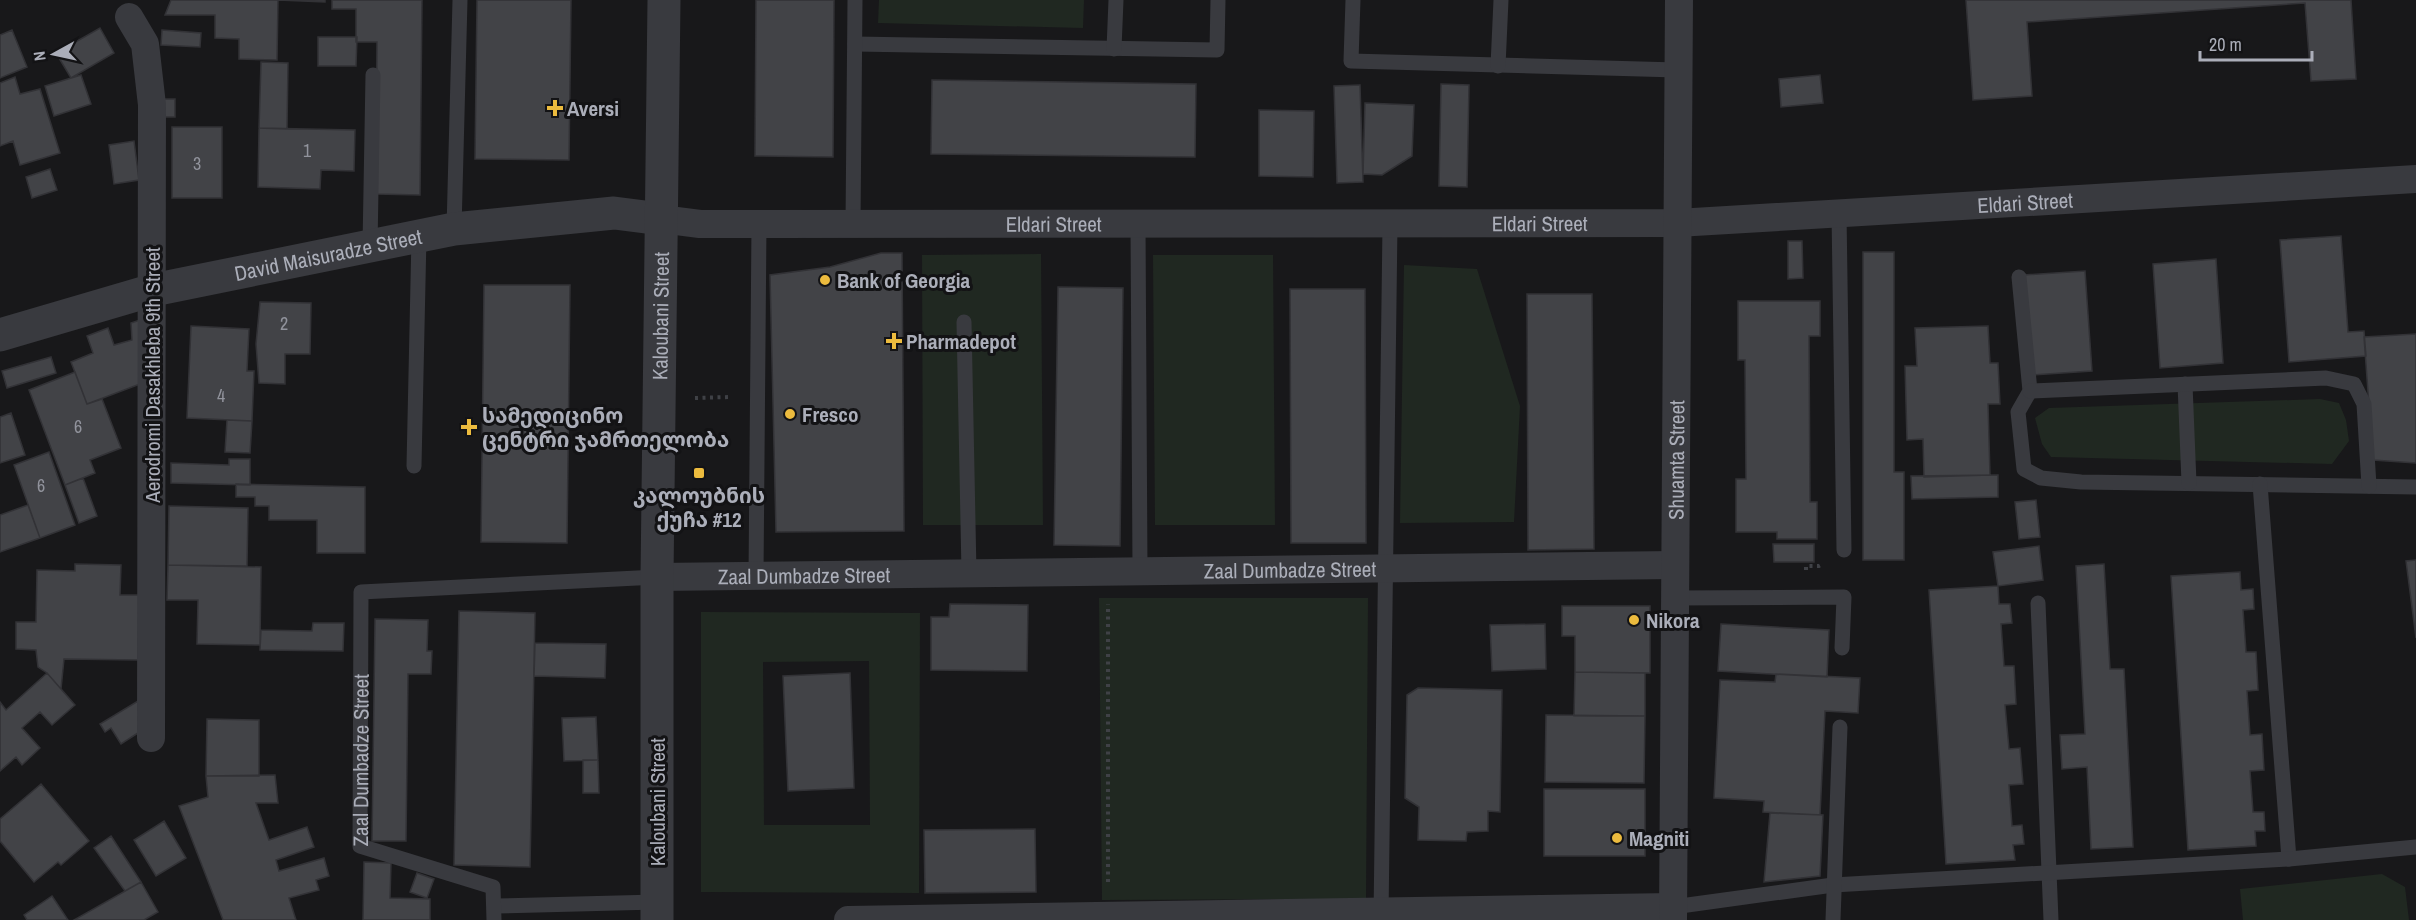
<svg xmlns="http://www.w3.org/2000/svg" width="2416" height="920" font-family="'Archivo Narrow','Noto Sans Georgian',sans-serif">
  <rect width="100%" height="100%" fill="#18181a"/>
  <path fill="#202821" fill-rule="evenodd" d="M879,0h205l-1,28 -205,-5z
    M1041,254l2,271h-120l-1,-270z
    M1153,255h120l2,270h-120z
    M1404,265l73,4 43,137 -6,116 -114,1z
    M2320,399l19,4 7,17 3,21 -17,23 -281,-7 -9,-13 -7,-26 14,-10z
    M1099,598h269l-2,301 -264,1z
    M701,612l219,1 -1,280 -218,-1zM869,661l1,164h-106l-1,-163z
    M2382,874l23,13 4,33h-166l-3,-31z"/>
  <path fill="#424347" stroke="#323236" stroke-width="1.5" d="M171,0h107l-1,60 -38,-1v-20l-24,-1v-23h-50z
    M278,0h47v2z
    M332,0h90l-2,195 -44,-1 1,-152h-21v-33h-24z
    M477,0h94l-2,160 -94,-1z
    M756,0h78l-1,157 -78,-1z
    M1966,0h385l5,79 -45,2 -6,-78 -278,19 5,74 -59,4z
    M100,28l14,25 -43,25 -15,-25z
    M12,30l15,37 -27,11v-43z
    M162,30l39,3 -1,14 -39,-2z
    M318,37h39l-1,29h-38z
    M261,62l27,1 -1,66 -28,-1z
    M81,75l10,29 -37,12 -9,-30z
    M1820,75l3,28 -42,4 -2,-28z
    M15,77l5,17 20,-5 20,64 -40,12 -7,-24 -13,5v-63z
    M932,80l264,4 -1,73 -264,-3z
    M1441,84l28,1 -2,102 -28,-1z
    M1360,85l3,97 -26,1 -3,-97z
    M164,99h11v18h-11z
    M1365,103l49,2 -2,51 -30,19 -19,-1z
    M1259,110l55,1 -1,66 -54,-1z
    M172,127h50v71h-50z
    M259,128l96,2 -1,41 -33,-1 -1,19 -62,-2z
    M134,141l5,39 -25,4 -5,-39z
    M50,169l7,21 -25,8 -6,-21z
    M2341,236l7,96 16,-1 2,25 -77,6 -9,-122z
    M1788,241h14l1,37 -15,1z
    M1863,252h31v220h10v88h-41z
    M881,253h21l2,278 -128,1 -6,-257 60,-8z
    M2216,259l7,104 -63,5 -7,-104z
    M2085,271l7,100 -61,4 -7,-100z
    M484,285h86l-3,258 -86,-1z
    M1058,287l65,1 -3,258 -66,-1z
    M1290,289h75l1,254h-75z
    M1527,294h65l2,255 -66,1z
    M1738,301h82v35h-11l1,166h7v37h-40v-7h-41v-53h10l-1,-119h-7z
    M260,302l51,1 -1,51h-25v30l-26,-1 -3,-39z
    M143,319l5,62 -61,23 -16,-42 22,-9 -6,-17 21,-8 6,17 18,-5 -1,-17z
    M191,326l58,3 -2,42h7l-2,50 -65,-3z
    M1988,326l2,37h8l2,41h-12l2,71 -66,2 -1,-38 -16,1 -2,-74h12l-2,-38z
    M2416,334v129l-43,-3 -9,-123z
    M51,357l5,16 -49,15 -5,-17z
    M75,372l12,32 15,-5 19,49 -31,12 5,13 -30,12 -36,-95z
    M11,413l14,42 -25,8v-46z
    M227,420l25,1 -2,32 -25,-1z
    M49,452l26,73 -35,13 -26,-73z
    M229,459h21v26l-79,-2v-20l58,2z
    M1998,475v22l-86,2 -1,-23z
    M83,478l14,38 -18,7 -14,-38z
    M236,484l129,3v66h-48v-33h-48v-14h-14v-9h-19z
    M2036,500l4,37 -21,2 -4,-37z
    M28,505l12,33 -40,14v-37z
    M169,506l79,2 -1,58 -79,-1z
    M1773,544h41v18h-40z
    M2039,546l4,34 -45,6 -5,-34z
    M2416,560v78l-10,-77z
    M75,564l46,1 -1,30h19l-1,65 -74,-1 -3,30 -14,-16 -9,-6 -2,-17 -20,-1v-27h20l1,-52 38,1z
    M2104,564l6,105h14l9,178 -42,2 -4,-82 -25,2 -2,-34 25,-1 -9,-168z
    M168,565l93,2 -1,78 -63,-1 1,-44h-31z
    M2240,572l1,18 12,-1 1,20 -11,1 3,42h10l2,38 -11,1 3,44 12,-1 2,36 -14,1 3,41h11l1,19h-10l1,15 -68,4 -17,-274z
    M1998,586l1,18h11l2,19 -11,1 3,42h10l2,38 -11,1 4,44 11,-1 3,36 -14,1 3,41 10,-1 2,19 -11,1 2,15 -69,4 -17,-274z
    M950,604l78,1 -1,66 -96,-1v-53h18z
    M1562,606h88v67l-75,-1v-36h-13z
    M459,611l76,2 -5,254 -76,-2z
    M375,619l53,1 -1,31h5l-1,23h-23l-2,167h-34z
    M313,623h31l-1,28 -83,-1 1,-20 51,1z
    M1545,624l1,45 -54,2 -2,-46z
    M1721,624l108,6 -2,47 -109,-6z
    M535,643l71,1 -1,34 -71,-2z
    M1575,672l70,1v43h-71z
    M47,673l28,32 -23,20 -12,-13 -18,16 18,20 -18,17 -6,-8 -16,14v-69l6,8z
    M850,673l4,115 -66,3 -5,-115z
    M1776,674l84,4 -2,35 -33,-2 -5,104 -57,-3 1,-11 -50,-3 6,-118 55,2z
    M1418,688l84,2 -2,122 -12,-1v20l-21,1 -1,9 -48,-1 1,-33 -14,-9 2,-103z
    M138,701l3,30 -20,13 -10,-16 -6,4 -5,-8z
    M1546,715l99,1 -1,67 -99,-1z
    M596,717l2,43 -34,1 -2,-43z
    M207,719l52,1v56h-53z
    M583,760h15l1,33h-16z
    M275,775l3,28h-22l13,37 38,-13 7,20 -38,13 3,11 45,-13 5,18 -13,4 3,10 -30,8 7,22h-73l-44,-114 29,-9 -2,-21z
    M41,784l48,57 -28,24 -3,-3 -24,20 -34,-41v-22z
    M1544,789h101v67h-101z
    M1770,813l53,2 -3,61 -56,6z
    M164,821l22,37 -30,18 -22,-36z
    M1035,829l1,63 -111,1 -1,-63z
    M111,836l30,46 -16,9 -31,-43z
    M364,862l27,1 -1,35 40,1v21h-67z
    M417,873l17,6 -7,19 -17,-6z
    M141,882l17,30 -14,8h-70z
    M52,896l16,24h-41l-3,-5z"/>
  <g fill="none" stroke-linecap="round" stroke-linejoin="round">
    <path stroke="#3f4146" stroke-width="4" stroke-dasharray="3 4.5" stroke-linecap="butt" d="M695,398l35,-1
      M1806,570v-4h13l4,-2
      M1108,882v-278"/>
    <g stroke="#393a3f" stroke-width="15">
      <path d="M1353,0l-2,61 326,9"/>
      <path d="M855,44l362,6 1,-50"/>
      <path d="M1114,49l2,-49"/>
      <path d="M1498,66l3,-66"/>
      <path d="M1839,213l5,337"/>
      <path d="M853,224l2,-224"/>
      <path d="M1138,224l2,347"/>
      <path d="M454,229l6,-229"/>
      <path d="M370,246l3,-171"/>
      <path d="M2019,277l11,114 -12,21 6,57 17,9 40,4 335,5"/>
      <path d="M964,322l5,251"/>
      <path d="M2185,384l4,99"/>
      <path d="M2030,391l296,-13 28,6 10,20 5,82"/>
      <path d="M414,466l5,-230"/>
      <path d="M2260,484l29,375"/>
      <path d="M756,576l3,-352"/>
      <path d="M1675,598l169,-1 -2,51"/>
      <path d="M2038,603l13,317"/>
      <path d="M495,906l162,-4"/>
      <path d="M1673,907l160,-22 456,-26 127,-12"/>
      <path d="M1381,917l9,-693"/>
      <path id="s1" d="M494,920l-1,-33 -133,-41 1,-254 296,-15"/>
      <path d="M1833,920l7,-193"/>
    </g>
    <g stroke="#393a3f" stroke-width="28">
      <path d="M129,17l16,27 7,61 -1,633"/>
      <path id="s2" d="M661,219l39,5 977,-1 739,-44"/>
      <path id="s3" d="M657,577l1018,-12"/>
      <path d="M848,920l825,-13"/>
      <path id="s4" d="M1673,920l6,-920"/>
    </g>
    <g stroke="#393a3f" stroke-width="33">
      <path id="s5" d="M0,335l153,-45 301,-61 160,-16 47,6"/>
      <path id="s6" d="M657,920v-343l7,-577"/>
    </g>
  </g>
  <g fill="#ecbb3e" stroke="#131315" stroke-width="2">
    <path d="M552 99h6v6h6v6h-6v6h-6v-6h-6v-6h6z"/>
    <circle cx="825" cy="280" r="6"/>
    <path d="M891 332h6v6h6v6h-6v6h-6v-6h-6v-6h6z"/>
    <circle cx="790" cy="414" r="6"/>
    <path d="M466 418h6v6h6v6h-6v6h-6v-6h-6v-6h6z"/>
    <rect x="693" y="467" width="12" height="12" rx="3"/>
    <circle cx="1634" cy="620" r="6"/>
    <circle cx="1617" cy="838" r="6"/>
  </g>
  <g text-anchor="middle" dominant-baseline="central" stroke-width="6" stroke-linejoin="round" paint-order="stroke">
    <g font-size="18" fill="#91939c">
      <text x="307" y="150">1</text>
      <text x="197" y="163">3</text>
      <text x="284" y="323">2</text>
      <text x="221" y="395">4</text>
      <text x="78" y="426">6</text>
      <text x="41" y="485">6</text>
    </g>
    <g font-size="21" font-weight="bold" fill="#abaeb9" stroke="#131315" text-anchor="start">
      <text x="567" y="108">Aversi</text>
      <text x="837" y="280">Bank of Georgia</text>
      <text x="906" y="341">Pharmadepot</text>
      <text x="802" y="414">Fresco</text>
      <text x="482" y="415">სამედიცინო<tspan x="482" dy="24">ცენტრი ჯამრთელობა</tspan></text>
      <text x="699" y="495" text-anchor="middle">კალოუბნის<tspan x="699" dy="24">ქუჩა #12</tspan></text>
      <text x="1646" y="620">Nikora</text>
      <text x="1629" y="838">Magniti</text>
    </g>
    <g font-size="21" fill="#abaeb9" stroke="#131315">
      <text stroke="none"><textPath href="#s2" startOffset="1365">Eldari Street</textPath></text>
      <text stroke="none"><textPath href="#s2" startOffset="879">Eldari Street</textPath></text>
      <text stroke="none"><textPath href="#s2" startOffset="393">Eldari Street</textPath></text>
      <text stroke="none"><textPath href="#s5" startOffset="338">David Maisuradze Street</textPath></text>
      <text stroke="none"><textPath href="#s6" startOffset="604">Kaloubani Street</textPath></text>
      <text transform="translate(152 375) rotate(-90)">Aerodromi Dasakhleba 9th Street</text>
      <text stroke="none"><textPath href="#s4" startOffset="460">Shuamta Street</textPath></text>
      <text stroke="none"><textPath href="#s3" startOffset="633">Zaal Dumbadze Street</textPath></text>
      <text stroke="none"><textPath href="#s3" startOffset="147">Zaal Dumbadze Street</textPath></text>
      <text stroke="none"><textPath href="#s1" startOffset="258">Zaal Dumbadze Street</textPath></text>
      <text transform="translate(657 802) rotate(-90)">Kaloubani Street</text>
    </g>
  </g>
  <g transform="translate(54 54) rotate(262)" stroke="#131315" stroke-width="4.5" paint-order="stroke">
  <path d="M0-4.5L10 22L0 15L-10 22Z" fill="#abaeb9"/>
  <text y="-9" font-size="16" font-weight="bold" text-anchor="middle" fill="#abaeb9">N</text>
  </g>
  <path d="M2200 51v9h112v-9" fill="none" stroke="#abaeb9" stroke-width="3"/>
  <text x="2209" y="51" font-size="18" fill="#abaeb9" stroke="#131315" stroke-width="4.5" paint-order="stroke">20 m</text>
</svg>
